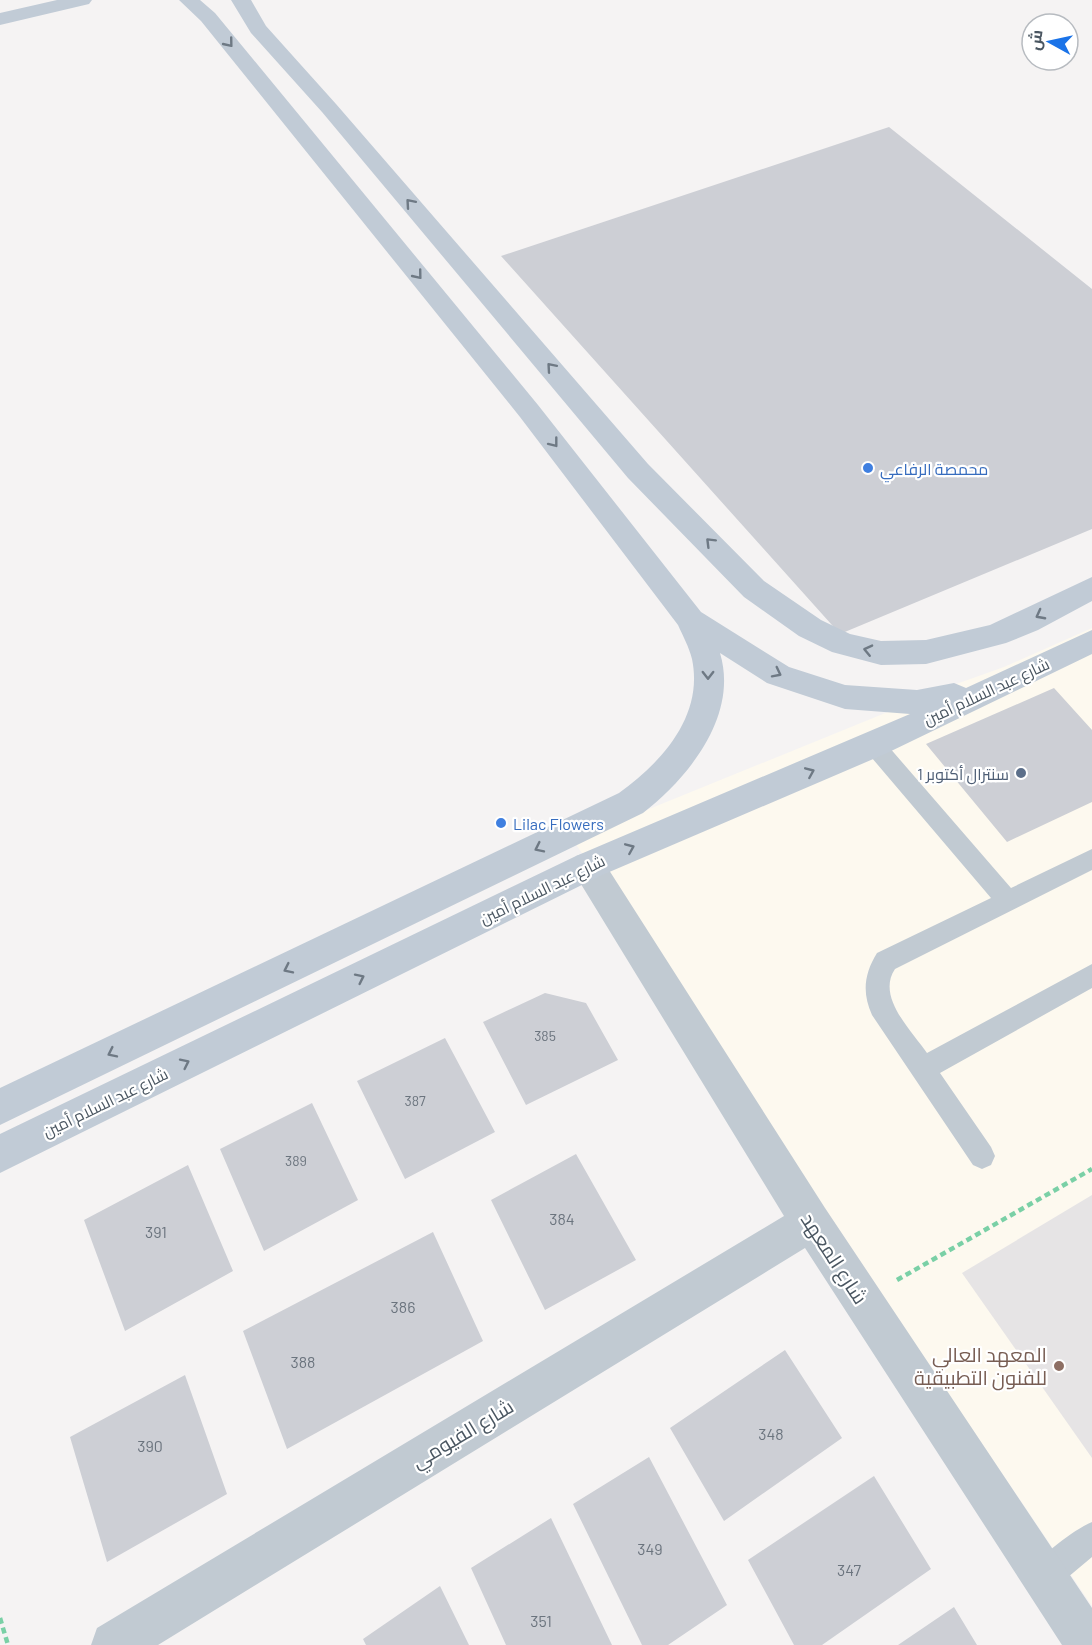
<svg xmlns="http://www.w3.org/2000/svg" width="1092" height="1645" font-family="Barlow,Cairo,sans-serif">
  <rect width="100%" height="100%" fill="#f5f3f3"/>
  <path fill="#fdf9ef" d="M1092,628v978l-519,-766 386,-157 45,-16z"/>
  <path fill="#e6e4e5" d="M1092,1195v263l-130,-185z"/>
  <path fill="#cdcfd5" d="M889,127l203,162v240l-252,105 -339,-378z
    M1054,688l38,42v72l-85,40 -81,-98z
    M545,993l41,10 32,57 -92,45 -43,-83z
    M445,1038l50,94 -90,47 -48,-98z
    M312,1103l46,97 -94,51 -44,-102z
    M576,1154l60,106 -91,50 -54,-110z
    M188,1165l45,106 -108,60 -41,-111z
    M433,1232l50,109 -196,108 -44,-118z
    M785,1350l57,88 -118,83 -54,-93z
    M185,1375l42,119 -120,68 -37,-125z
    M649,1457l78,148 -59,40h-26l-69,-141z
    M874,1476l57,93 -109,76h-28l-46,-85z
    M551,1518l61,127h-106l-35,-77z
    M440,1586l29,59h-103l-3,-6z
    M954,1607l23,38h-79z"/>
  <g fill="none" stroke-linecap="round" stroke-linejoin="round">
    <path stroke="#7ad0a6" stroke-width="4.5" stroke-dasharray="6 4" stroke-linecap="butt" d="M897,1280l195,-111
      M0,1618l8,27"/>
    <path fill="#c1cad2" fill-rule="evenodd" d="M874,736l8,3 129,149 81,-39v21l-197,99c-19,28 17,62 32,84l165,-89v24l-152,85 51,74 4,9 -4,9 -9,4 -9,-4 -101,-150c-10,-22 -8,-41 5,-62l114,-55 -125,-147 -3,-6 3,-6z
      M1092,1522v35l-37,31 -11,5 -11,-5 -5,-11c8,-19 45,-47 64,-55z"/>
    <path fill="#c1cad2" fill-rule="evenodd" d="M588,852l12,4 225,352 267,400v37h-30l-257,-397 -647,397h-67l6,-17 687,-412 -208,-340 -5,-10 5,-10z"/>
    <path fill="#c1cbd6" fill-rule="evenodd" d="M57,0h35l-3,4 -89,21v-12z
      M179,0h21l15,13 323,392 163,207 88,55 56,18 72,5 37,-7 12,5 126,-58v24l-207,100 -285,122 -600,297v-39l576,-278 334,-142 -65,-5 -78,-26 -47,-30c19,63 -32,125 -77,160l-643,312v-37l619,-295c42,-30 85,-77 73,-134 -3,-12 -9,-23 -14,-34l-158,-208 -319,-396z
      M231,0h20l15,26 70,78 312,360 116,117 57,39 29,14 31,7 45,-1 64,-15 102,-48v24l-54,29 -32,13 -80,21 -45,1 -49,-13 -33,-16 -55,-39 -116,-119 -306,-366 -71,-79z"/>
  </g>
  <defs><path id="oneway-chevron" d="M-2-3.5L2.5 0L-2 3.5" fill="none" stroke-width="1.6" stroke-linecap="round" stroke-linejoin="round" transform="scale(1.5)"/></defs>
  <g stroke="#6e7984">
    <use href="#oneway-chevron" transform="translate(229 43) rotate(51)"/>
    <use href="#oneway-chevron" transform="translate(410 203) rotate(-131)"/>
    <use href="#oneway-chevron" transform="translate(418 275) rotate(51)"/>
    <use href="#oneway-chevron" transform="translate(551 367) rotate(-131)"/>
    <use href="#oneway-chevron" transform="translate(554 443) rotate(52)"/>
    <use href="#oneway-chevron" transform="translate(710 542) rotate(-135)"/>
    <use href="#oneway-chevron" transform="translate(1040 615) rotate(152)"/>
    <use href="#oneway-chevron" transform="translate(868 650) rotate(-167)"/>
    <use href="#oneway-chevron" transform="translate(777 673) rotate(27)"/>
    <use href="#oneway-chevron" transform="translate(708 675) rotate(90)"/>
    <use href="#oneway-chevron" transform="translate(810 772) rotate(-23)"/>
    <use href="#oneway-chevron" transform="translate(539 848) rotate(154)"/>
    <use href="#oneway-chevron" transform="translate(630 848) rotate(-23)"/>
    <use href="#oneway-chevron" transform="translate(288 969) rotate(154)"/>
    <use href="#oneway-chevron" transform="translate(360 978) rotate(-26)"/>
    <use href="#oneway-chevron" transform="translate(112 1053) rotate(154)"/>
    <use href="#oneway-chevron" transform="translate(185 1063) rotate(-26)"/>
  </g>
  <g fill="#3f7fe0" stroke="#fff" stroke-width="2">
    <circle cx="868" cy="468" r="6"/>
    <circle cx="501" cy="823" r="6"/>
  </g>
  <circle fill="#5c6f8a" stroke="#fff" stroke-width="2" cx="1021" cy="773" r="6"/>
  <circle fill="#8d6e63" stroke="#fff" stroke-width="2" cx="1059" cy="1366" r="6"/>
  <g text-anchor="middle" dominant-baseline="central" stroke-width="4.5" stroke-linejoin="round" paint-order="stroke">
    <g font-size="14" fill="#6b747e">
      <text x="545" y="1035">385</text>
      <text x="415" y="1100">387</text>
      <text x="296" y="1160">389</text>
    </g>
    <g font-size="16" fill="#366cbe" stroke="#fff" text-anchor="start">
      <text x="880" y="468">محمصة الرفاعي</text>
      <text x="513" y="823">Lilac Flowers</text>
    </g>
    <g font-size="16" fill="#4a5661" stroke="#fff">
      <text transform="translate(986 691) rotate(-25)">شارع عبد السلام أمين</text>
      <text transform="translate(542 889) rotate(-26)">شارع عبد السلام أمين</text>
      <text transform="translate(105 1102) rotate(-26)">شارع عبد السلام أمين</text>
    </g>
    <g font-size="16" fill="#4e5e75" stroke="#fff" text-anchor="end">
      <text x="1009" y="773">سنترال أكتوبر 1</text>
    </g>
    <g font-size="16" fill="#6b747e">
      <text x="562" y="1218">384</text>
      <text x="156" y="1231">391</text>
      <text x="403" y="1306">386</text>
      <text x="303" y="1361">388</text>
      <text x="771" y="1433">348</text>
      <text x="150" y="1445">390</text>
      <text x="650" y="1548">349</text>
      <text x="849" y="1569">347</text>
      <text x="541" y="1620">351</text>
    </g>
    <g font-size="20" fill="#4a5661" stroke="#fff">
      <text transform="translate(835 1258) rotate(57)">شارع المعهد</text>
      <text transform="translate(462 1433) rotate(-31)">شارع الفيومي</text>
    </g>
    <g font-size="20" fill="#785e54" stroke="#fff" text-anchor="end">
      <text x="1047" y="1354">المعهد العالي<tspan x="1047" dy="23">للفنون التطبيقية</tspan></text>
    </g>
  </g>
  <g transform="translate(1050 42) rotate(278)"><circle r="28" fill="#ffffff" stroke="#b7bbc0" stroke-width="1.5"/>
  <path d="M0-4.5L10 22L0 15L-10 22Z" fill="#1a73e8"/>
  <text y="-9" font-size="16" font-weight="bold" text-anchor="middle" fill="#4a5661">ش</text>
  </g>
</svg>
